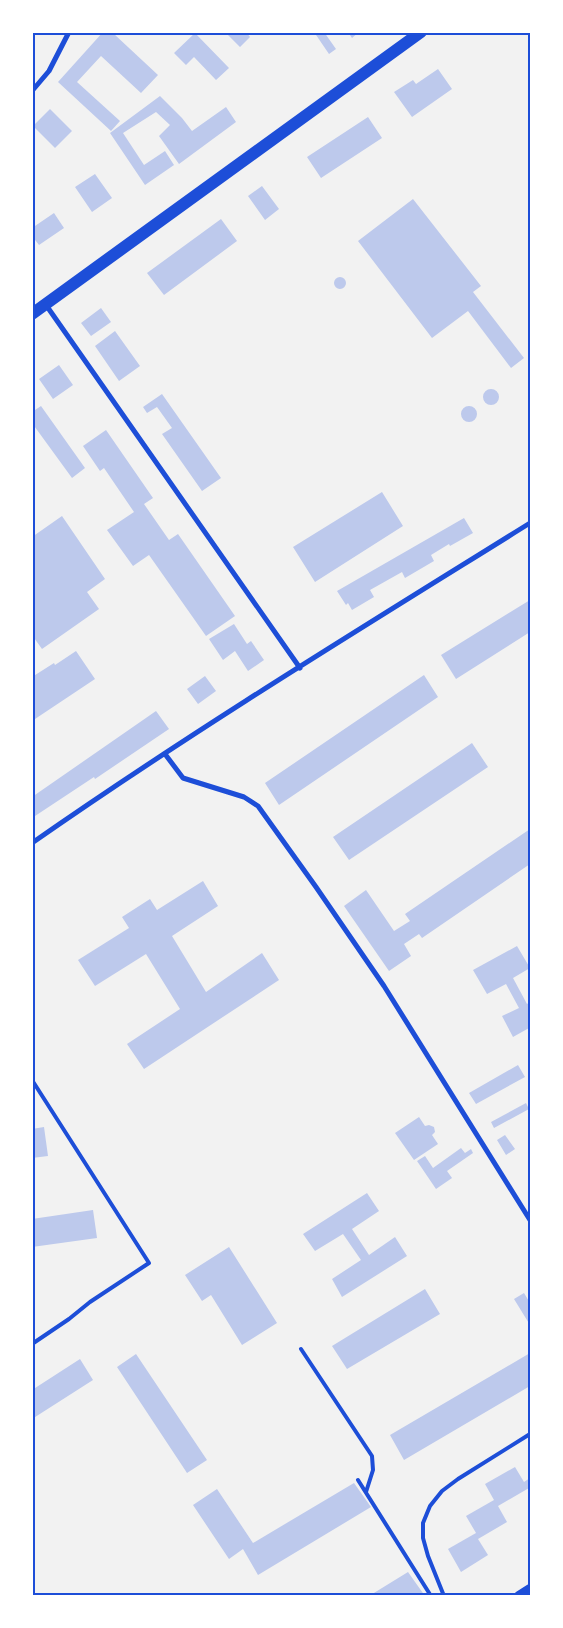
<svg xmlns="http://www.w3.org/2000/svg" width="563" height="1628" font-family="'PT Sans Narrow',sans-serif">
  <rect width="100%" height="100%" fill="#f2f2f2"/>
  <path fill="#bdc9ec" d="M103,32h13l-2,2 44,41 -17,18 -40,-37 -24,26 43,39 -9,10 -53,-49z
    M225,32h21l4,5 -10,10z
    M314,32h10l12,17 -7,5z
    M348,32h11l-7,6z
    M195,33l34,35 -13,12 -22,-23 -8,8 -12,-12z
    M438,69l14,20 -40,28 -18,-25 19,-12 3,4z
    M160,96l22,22 10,13 34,-24 10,15 -57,42 -20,-28 11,-11 -14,-13 -33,21 21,32 21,-14 9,14 -29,20 -35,-52z
    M50,109l22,22 -17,17 -22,-22z
    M368,117l14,21 -61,40 -14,-21z
    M95,174l17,24 -20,14 -17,-25z
    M262,186l17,23 -14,11 -17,-24z
    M413,199l68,87 -8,6 51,66 -13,10 -43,-57 -36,27 -74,-97z
    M54,213l10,15 -25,17 -7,-9v-8z
    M221,219l16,22 -73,54 -17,-22z
    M334 283a6 6 0 1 1 12 0a6 6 0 1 1-12 0Z
    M101,308l10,14 -20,14 -10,-13z
    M115,331l25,35 -21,15 -24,-35z
    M59,365l14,20 -20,14 -14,-20z
    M483 397a8 8 0 1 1 16 0a8 8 0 1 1-16 0Z
    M162,394l59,84 -19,13 -40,-57 10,-6 -15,-21 -10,6 -4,-6z
    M461 414a8 8 0 1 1 16 0a8 8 0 1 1-16 0Z
    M41,406l44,62 -13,10 -40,-55v-11z
    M106,430l47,68 -9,6 25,36 9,-6 57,82 -29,20 -57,-81 -16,11 -26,-36 27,-18 -30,-44 -4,3 -17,-25z
    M382,492l21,34 -88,56 -22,-35z
    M62,516l43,63 -18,13 12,17 -57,40 -10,-14v-98z
    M464,518l9,15 -23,13 -1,-2 -18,11 3,6 -29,17 -3,-6 -32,18 4,7 -22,13 -4,-7 -2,2 -9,-14z
    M530,600v32l-74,47 -15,-24z
    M234,624l13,20 4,-3 13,19 -16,11 -13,-20 -12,9 -14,-21z
    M76,651l19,28 -63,42v-44l22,-14 1,2z
    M424,675l14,22 -159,108 -14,-22z
    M205,676l11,15 -18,13 -11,-15z
    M156,711l13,18 -74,50 -1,-2 -62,41v-21z
    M472,743l16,24 -139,93 -16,-23z
    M530,829v35l-108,74 -3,-4 -15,10 7,12 -22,15 -45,-65 22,-16 28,41 16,-10 -5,-7z
    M203,881l15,25 -46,30 34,56 56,-39 17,27 -135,89 -17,-25 53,-35 -34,-55 -51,32 -17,-26 51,-32 -7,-11 28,-18 7,11z
    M517,946l13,22 -17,10 14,26 3,-2v28l-1,-2 -16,9 -11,-21 17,-8 -13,-24 -19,10 -14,-24z
    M518,1065l7,12 -49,27 -7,-11z
    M526,1103l3,6 -35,19 -3,-6z
    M419,1117l6,9 4,-1 5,2 1,5 -3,3 6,9 -24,16 -19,-27z
    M44,1127l4,29 -16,2v-29z
    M505,1135l10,14 -9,6 -9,-15z
    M461,1148l4,5 6,-4 2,4 -26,18 5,7 -16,11 -19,-28 8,-5 8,12z
    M367,1193l12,18 -27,18 17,26 26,-18 12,19 -65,41 -10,-18 29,-19 -18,-26 -28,17 -12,-17z
    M93,1210l4,28 -65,9v-28z
    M229,1247l48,76 -35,22 -31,-50 -9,6 -17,-26z
    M425,1289l15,25 -93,55 -15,-23z
    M524,1293l6,10v22l-16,-26z
    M530,1353v33l-126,74 -14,-25z
    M136,1354l71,106 -20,13 -70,-106z
    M80,1359l13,21 -61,39v-29z
    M515,1467l9,15 6,-4v13l-1,-3 -31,18 9,16 -29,17 10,16 -27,17 -13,-23 28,-16 -10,-17 28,-16 -9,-16z
    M354,1483l17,24 -113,68 -15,-26 -14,10 -36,-54 24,-16 36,54z
    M408,1572l17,24h-56z"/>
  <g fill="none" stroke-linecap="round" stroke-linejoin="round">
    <path stroke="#1d4ed8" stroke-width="4" d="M32,1080l117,183 -59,39 -21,17 -37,25
      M301,1349l71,107 1,14 -7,22
      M358,1480l73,116
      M444,1596l-16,-40 -5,-18v-15l7,-17 12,-15 16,-12 72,-45"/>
    <path stroke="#1d4ed8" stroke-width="5" d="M32,91l17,-20 20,-39
      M46,305l254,363
      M165,754l18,24 61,19 14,9 58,81 68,99 146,234
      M32,843c162,-113 331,-216 498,-320"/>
    <path stroke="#1d4ed8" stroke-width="10" d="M519,1596l11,-7"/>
    <path stroke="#1d4ed8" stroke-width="12" d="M32,314l389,-282"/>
  </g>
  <rect width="563" height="1628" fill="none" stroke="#ffffff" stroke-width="68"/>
  <rect x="34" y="34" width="495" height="1560" fill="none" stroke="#1d4ed8" stroke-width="2"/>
</svg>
